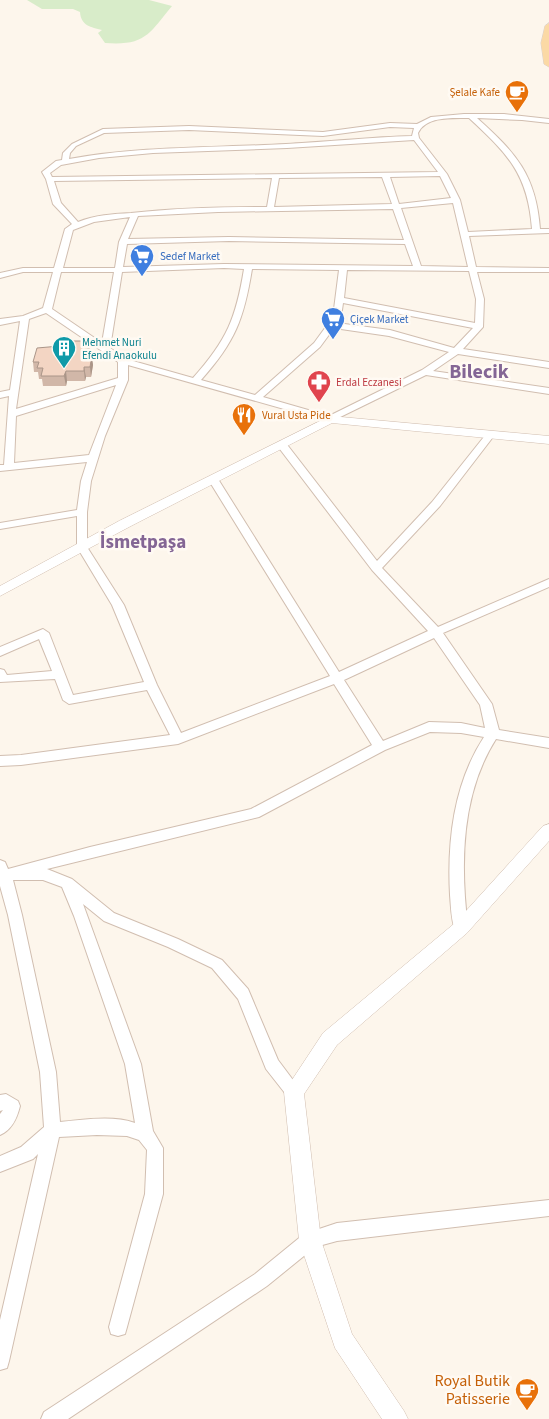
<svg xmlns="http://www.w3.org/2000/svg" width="549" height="1419" font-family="'Source Sans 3',sans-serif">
  <rect width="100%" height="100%" fill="#fdf6ec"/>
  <path fill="#d8ecc9" d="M27,0h122l23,6c-23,28 -27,40 -67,37l-7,-10 4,-3c-11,-3 -21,-4 -22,-18l-7,-3h-31z"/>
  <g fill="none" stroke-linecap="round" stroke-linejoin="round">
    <g stroke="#d1beb0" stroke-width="2">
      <path id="minor" d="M464,114h40l45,5v4l-27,-3 -45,-2c39,35 59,57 63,111h9v4l-80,3 7,31 73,1v4h-72l7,27 -1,28 -20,22 86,13v6l-91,-14 -25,17 116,17v6l-123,-19 -96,47 -202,-57v15l-23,56 -14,45 -4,31v35l37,58 33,80 24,48 149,-57 -122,-197 1,-2h8l1,2 121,193 89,-41 -56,-61 -96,-126 5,-3 4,1 92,119 55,-59 55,-69h6v4l-53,69 -58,62 56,59 111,-48v8l-106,46 49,71 7,26 50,8v10l-53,-9c-35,55 -36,125 -28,189l-2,4 -5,2 -5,-2c-5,-10 -5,-26 -6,-37 -3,-55 4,-112 34,-158l-23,-4 -31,-1 -45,18 -126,67 -212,52 25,10 42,34 64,26 44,21 26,29 30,71 24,32 -2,5 -6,2 -6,-2 -22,-28 -28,-70 -26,-31 -44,-21 -64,-26 -21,-17 58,160 12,67 10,17v46l-36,133 -2,7 -7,2 -7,-2 -2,-7 36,-133 2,-44 -8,-10 -12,-4 -30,-1 -38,2 -50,224 -2,7 -7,2v-50l38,-166 -5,5 -33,13v-16l21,-9 23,-20 -4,-55 -32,-157 -8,-29v-26l5,2 3,7 82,-22 161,-38 121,-64 -38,-61 -156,60 -157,21 -21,1v-10l21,-1 149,-20 -23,-45 -78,14 -6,-4 -8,-21 -55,3v-13l4,1 3,5 45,-4 -13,-32 -39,17v-9l43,-18 6,4 24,62 71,-13 -32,-77 -35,-58v-31l-77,13v-6l77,-13 4,-29 6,-19 -87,9v-6h4l5,-69 -9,2v-6l10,-2 10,-69 -20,4v-6l23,-3 20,-8 10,-36h-30l-23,6v-5l23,-5h31l11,-39 7,-5 -19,-20 -7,-25 -4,-7 14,-11 6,-1 1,-7 9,-9 31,-15 86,-3 134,6 67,-9 27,1 14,-7zM469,118c39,36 59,56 63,111l-64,3 -8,-32 -13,-26 -28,-36 -1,-5c8,-17 34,-15 51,-15zM390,127l24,1 -2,8c-42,1 -84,6 -126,8 -72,4 -145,2 -217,15l1,-6 6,-7 28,-13 85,-3 134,6zM414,140l24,32 -386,5 -2,-4 11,-8 38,-7 54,-5 134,-5zM440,176l11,22 -52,6 -9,-27zM382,177l10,27 -118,3 5,-29zM272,178l-5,29c-46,0 -91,1 -136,6 -18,1 -36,2 -53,9l-17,-19 -7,-22zM453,203l15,64 -47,-1 -20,-58zM393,209l11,31 -175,-3 -101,2 10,-23 80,-4zM130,217l-11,25 -4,26h-52l10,-38 21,-8zM229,241l176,3 8,22 -189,-2 -101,3 4,-23zM224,268l20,1c-8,49 -17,71 -51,109l-67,-19 -16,-11 12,-76zM252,269l87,1 -6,47 -19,26 -59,52 -54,-15c34,-38 43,-61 51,-111zM347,270l122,1 7,28 -1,24 -131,-25zM61,272h53l-12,71 -50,-34zM343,303l130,25 -19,20 -64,-18 -53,-7 4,-6zM46,313l72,49v16l-102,31 13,-90zM334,328l55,8 60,16 -27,18 -93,46 -66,-19 57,-50zM116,385l-27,70 -75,8 2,-47zM434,638l46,67 5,23 -24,-5 -32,-1 -46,19 -39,-61zM13,880h30l19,7 12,29 51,148 10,59c-23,-8 -51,-3 -75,-1l-4,-50 -34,-157z
        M6,1094l12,7 2,5c-3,12 -8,24 -20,29v-21l3,-4 -3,1v-16z
        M549,1200v16l-212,25 -22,6 -48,39 -199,133h-27l3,-7 211,-138 49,-40 33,-11z"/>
    </g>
    <g stroke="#d1beb0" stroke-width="1">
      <path id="tertiary" d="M330,416l219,20v8l-217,-21 -203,104 -129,69v-10l119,-65z
        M549,824v17l-82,92 -130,112 -33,49 17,146 31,94 52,77 4,8h-26l-47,-71 -36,-108 -15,-148 39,-59 132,-110 88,-97z"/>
    </g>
    <g stroke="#dad1cd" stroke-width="1">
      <path id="primary" d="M549,23v44l-5,-3 -3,-21 4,-17z"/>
    </g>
    <use href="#minor" fill="#fff" fill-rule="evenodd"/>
    <use href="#tertiary" fill="#fff" fill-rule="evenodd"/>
    <use href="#primary" fill="#fbd9a5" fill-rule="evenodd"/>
  </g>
  <path fill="#d1b7a8" d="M90,351l-1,4 4,10 -2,12h-5l-1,4h-18l-1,5h-23l-1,-7h-3l-1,-7h-4l-1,-10z"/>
  <path fill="#aa9588" d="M89,341l1,10 -3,14 -1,-10z
    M92,355l1,10 -2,12 -1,-10z
    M84,367l2,10 -1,4 -1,-10z
    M66,371l1,10 -1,5 -2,-10z"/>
  <path fill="#f3d5c3" stroke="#aa9588" d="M73,341h16l-3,14h6l-2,12h-6v4h-18l-2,5h-23l2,-8h-6l2,-6h-6l4,-14 23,-2 1,-2h11z"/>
  <defs>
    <g id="cafe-pin" transform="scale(1.25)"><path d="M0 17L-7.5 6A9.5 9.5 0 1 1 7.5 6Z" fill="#e8710a" stroke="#fffaf3"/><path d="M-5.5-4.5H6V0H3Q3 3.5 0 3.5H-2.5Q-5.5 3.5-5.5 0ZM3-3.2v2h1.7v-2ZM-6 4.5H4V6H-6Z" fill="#fff"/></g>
    <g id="supermarket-pin" transform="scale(1.25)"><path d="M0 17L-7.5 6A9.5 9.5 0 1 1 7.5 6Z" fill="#3f7fe0" stroke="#fffaf3"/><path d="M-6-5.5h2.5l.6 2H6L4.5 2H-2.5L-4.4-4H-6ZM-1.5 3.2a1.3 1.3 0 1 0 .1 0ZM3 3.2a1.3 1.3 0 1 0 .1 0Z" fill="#fff"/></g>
    <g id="building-pin" transform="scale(1.25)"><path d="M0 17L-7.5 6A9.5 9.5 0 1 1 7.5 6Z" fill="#0f9aa8" stroke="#fffaf3"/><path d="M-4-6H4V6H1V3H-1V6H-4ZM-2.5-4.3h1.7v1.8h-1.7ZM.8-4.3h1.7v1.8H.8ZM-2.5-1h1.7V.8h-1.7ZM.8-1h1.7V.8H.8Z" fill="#fff"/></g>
    <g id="pharmacy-pin" transform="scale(1.25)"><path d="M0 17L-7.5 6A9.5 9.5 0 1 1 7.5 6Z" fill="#e0444e" stroke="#fffaf3"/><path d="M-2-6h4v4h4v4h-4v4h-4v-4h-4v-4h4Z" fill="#fff"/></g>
    <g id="restaurant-pin" transform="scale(1.25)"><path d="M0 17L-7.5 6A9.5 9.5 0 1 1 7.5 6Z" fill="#e8710a" stroke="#fffaf3"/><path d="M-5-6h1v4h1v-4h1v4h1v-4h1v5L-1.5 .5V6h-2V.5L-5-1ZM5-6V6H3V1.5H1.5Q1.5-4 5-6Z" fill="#fff"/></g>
  </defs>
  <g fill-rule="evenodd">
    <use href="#cafe-pin" x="517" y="92"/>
    <use href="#supermarket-pin" x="142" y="256"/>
    <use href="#supermarket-pin" x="333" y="319"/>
    <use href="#building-pin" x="64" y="348"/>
    <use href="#pharmacy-pin" x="319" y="382"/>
    <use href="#restaurant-pin" x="244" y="415"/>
    <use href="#cafe-pin" x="527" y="1390"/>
  </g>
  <g text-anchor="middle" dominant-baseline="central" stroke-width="5" stroke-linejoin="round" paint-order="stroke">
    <g font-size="11" fill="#c56008" stroke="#fffaf3" text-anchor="end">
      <text x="500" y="92">Şelale Kafe</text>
      <text x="262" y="415" text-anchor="start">Vural Usta Pide</text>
    </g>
    <g font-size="11" fill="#366cbe" stroke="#fffaf3" text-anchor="start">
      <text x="160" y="256">Sedef Market</text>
      <text x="350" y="319">Çiçek Market</text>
    </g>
    <g font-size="11" fill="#0d838f" stroke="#fffaf3" text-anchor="start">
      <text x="82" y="342">Mehmet Nuri<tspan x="82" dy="13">Efendi Anaokulu</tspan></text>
    </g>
    <g font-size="11" fill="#be3a42" stroke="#fffaf3" text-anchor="start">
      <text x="336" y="382">Erdal Eczanesi</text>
    </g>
    <g font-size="16" fill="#c56008" stroke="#fffaf3" text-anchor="end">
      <text x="510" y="1381">Royal Butik<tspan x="510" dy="18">Patisserie</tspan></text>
    </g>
    <g font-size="19" font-weight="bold" fill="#846695" stroke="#fffaf3">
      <text x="143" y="542">İsmetpaşa</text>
    </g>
    <g font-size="20" font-weight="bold" fill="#846695" stroke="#fffaf3">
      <text x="479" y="372">Bilecik</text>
    </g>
  </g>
</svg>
